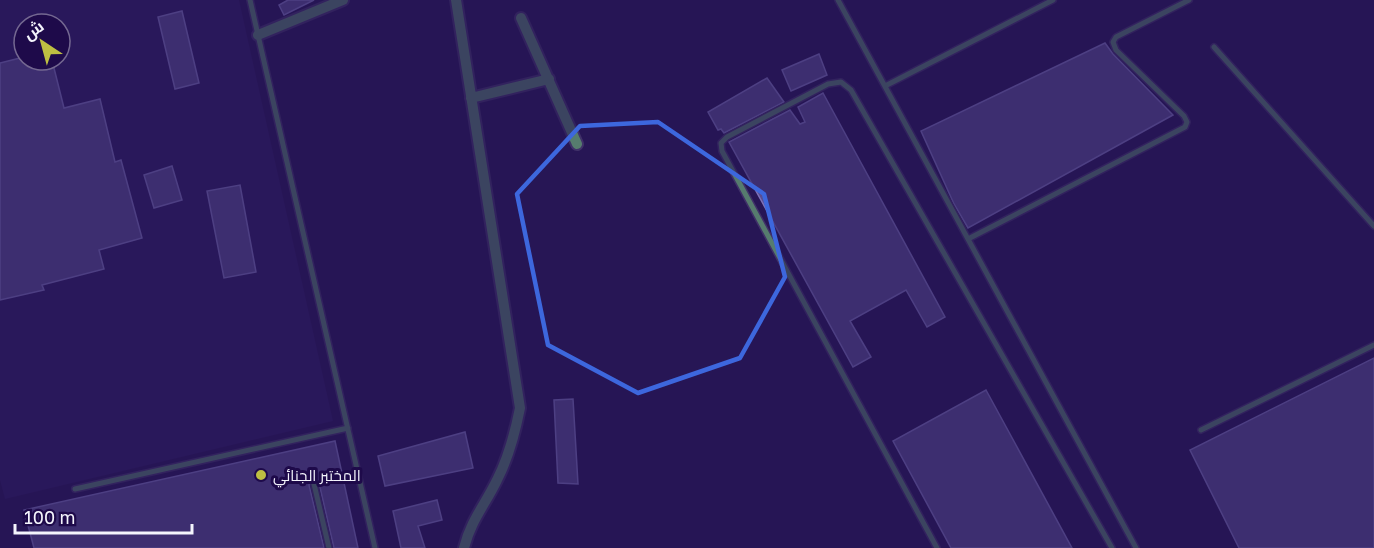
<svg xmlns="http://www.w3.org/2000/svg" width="1374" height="548" font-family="'Golos Text',Cairo,sans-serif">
  <rect width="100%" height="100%" fill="#271655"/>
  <path fill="#2e1b62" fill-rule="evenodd" d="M0,0h239l94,421 -328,78 -5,-19zM24,24h36v36h-36z"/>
  <path fill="#594d91" stroke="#7d72ba" stroke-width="1.5" d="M288,0h26l-30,15 -5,-10z
    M182,11l17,72 -24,6 -17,-72z
    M1105,43l8,11 60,61 -205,113 -14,-24 -33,-73z
    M819,54l8,21 -36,16 -9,-21z
    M24,57v3h28l12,48 36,-9 15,63 6,-2 21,78 -43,12 5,19 -62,16 2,5 -44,10v-237z
    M767,78l17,24 -60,31 -3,-4 -3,1 -10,-18z
    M823,93l122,224 -18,10 -21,-37 -56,31 21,36 -18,10 -124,-225 61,-32 10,14 5,-2 -7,-15z
    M172,166l10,34 -28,8 -10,-33z
    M240,185l16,87 -32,6 -17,-87z
    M1374,358v190h-135l-49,-98z
    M986,390l86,158h-121l-58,-107z
    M573,399l5,85 -20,-1 -4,-83z
    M465,432l8,36 -88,18 -7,-30z
    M335,441l23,107h-24l-15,-65 -6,-4 -3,2 -1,4 15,63h-290l-10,-38z
    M437,500l5,20 -24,6 7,22h-24l-8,-37z"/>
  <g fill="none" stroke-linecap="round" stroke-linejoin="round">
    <g stroke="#403169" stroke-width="8">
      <path id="lane" d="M250,0l125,548
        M838,0l298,548
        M1214,47l160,179
        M885,86l168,-86
        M968,239l217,-112 2,-5 -3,-6 -68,-66 -3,-8 3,-5 73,-37
        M1201,430l173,-85
        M314,484l15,64
        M75,489l273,-61
        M937,548l-215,-397 -1,-8 6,-6 101,-53 13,-2 10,8 261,458"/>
    </g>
    <g stroke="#403169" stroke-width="14">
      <path id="street" d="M456,0l64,408c-5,25 -11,49 -23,72 -12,25 -26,40 -33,68
        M521,18l56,126
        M258,35l85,-35
        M471,98l78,-19"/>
    </g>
    <use href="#lane" stroke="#567c6e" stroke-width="5"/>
    <use href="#street" stroke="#567c6e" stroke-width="10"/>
  </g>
  <path d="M0 0H1374V548H0ZM658,122l106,72 21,83 -45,81 -102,35 -90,-48 -31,-151 63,-68z" fill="#271655" fill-opacity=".55" fill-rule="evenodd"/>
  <path fill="none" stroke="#3d67dd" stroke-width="4.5" stroke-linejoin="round" d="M658,122l106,72 21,83 -45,81 -102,35 -90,-48 -31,-151 63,-68z"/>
  <circle fill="#bebf42" stroke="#1e0a4a" stroke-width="2" cx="261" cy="475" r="6"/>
  <g text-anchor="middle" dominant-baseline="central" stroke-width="6" stroke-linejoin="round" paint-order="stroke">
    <g font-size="15" fill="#f4f4fc" stroke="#1e0a4a" text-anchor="start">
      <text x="273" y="475">المختبر الجنائي</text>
    </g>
  </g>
  <g transform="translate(42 42) rotate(324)"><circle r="28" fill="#1e0a4a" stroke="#746891" stroke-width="1.5"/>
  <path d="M0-4.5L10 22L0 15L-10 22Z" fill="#bebf42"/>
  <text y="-9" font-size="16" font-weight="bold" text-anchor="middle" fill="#f4f4fc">ش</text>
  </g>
  <path d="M15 524v9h177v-9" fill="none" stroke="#f4f4fc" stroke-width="3"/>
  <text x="24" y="524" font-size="18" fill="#f4f4fc" stroke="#1e0a4a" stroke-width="4.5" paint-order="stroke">100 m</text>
</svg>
